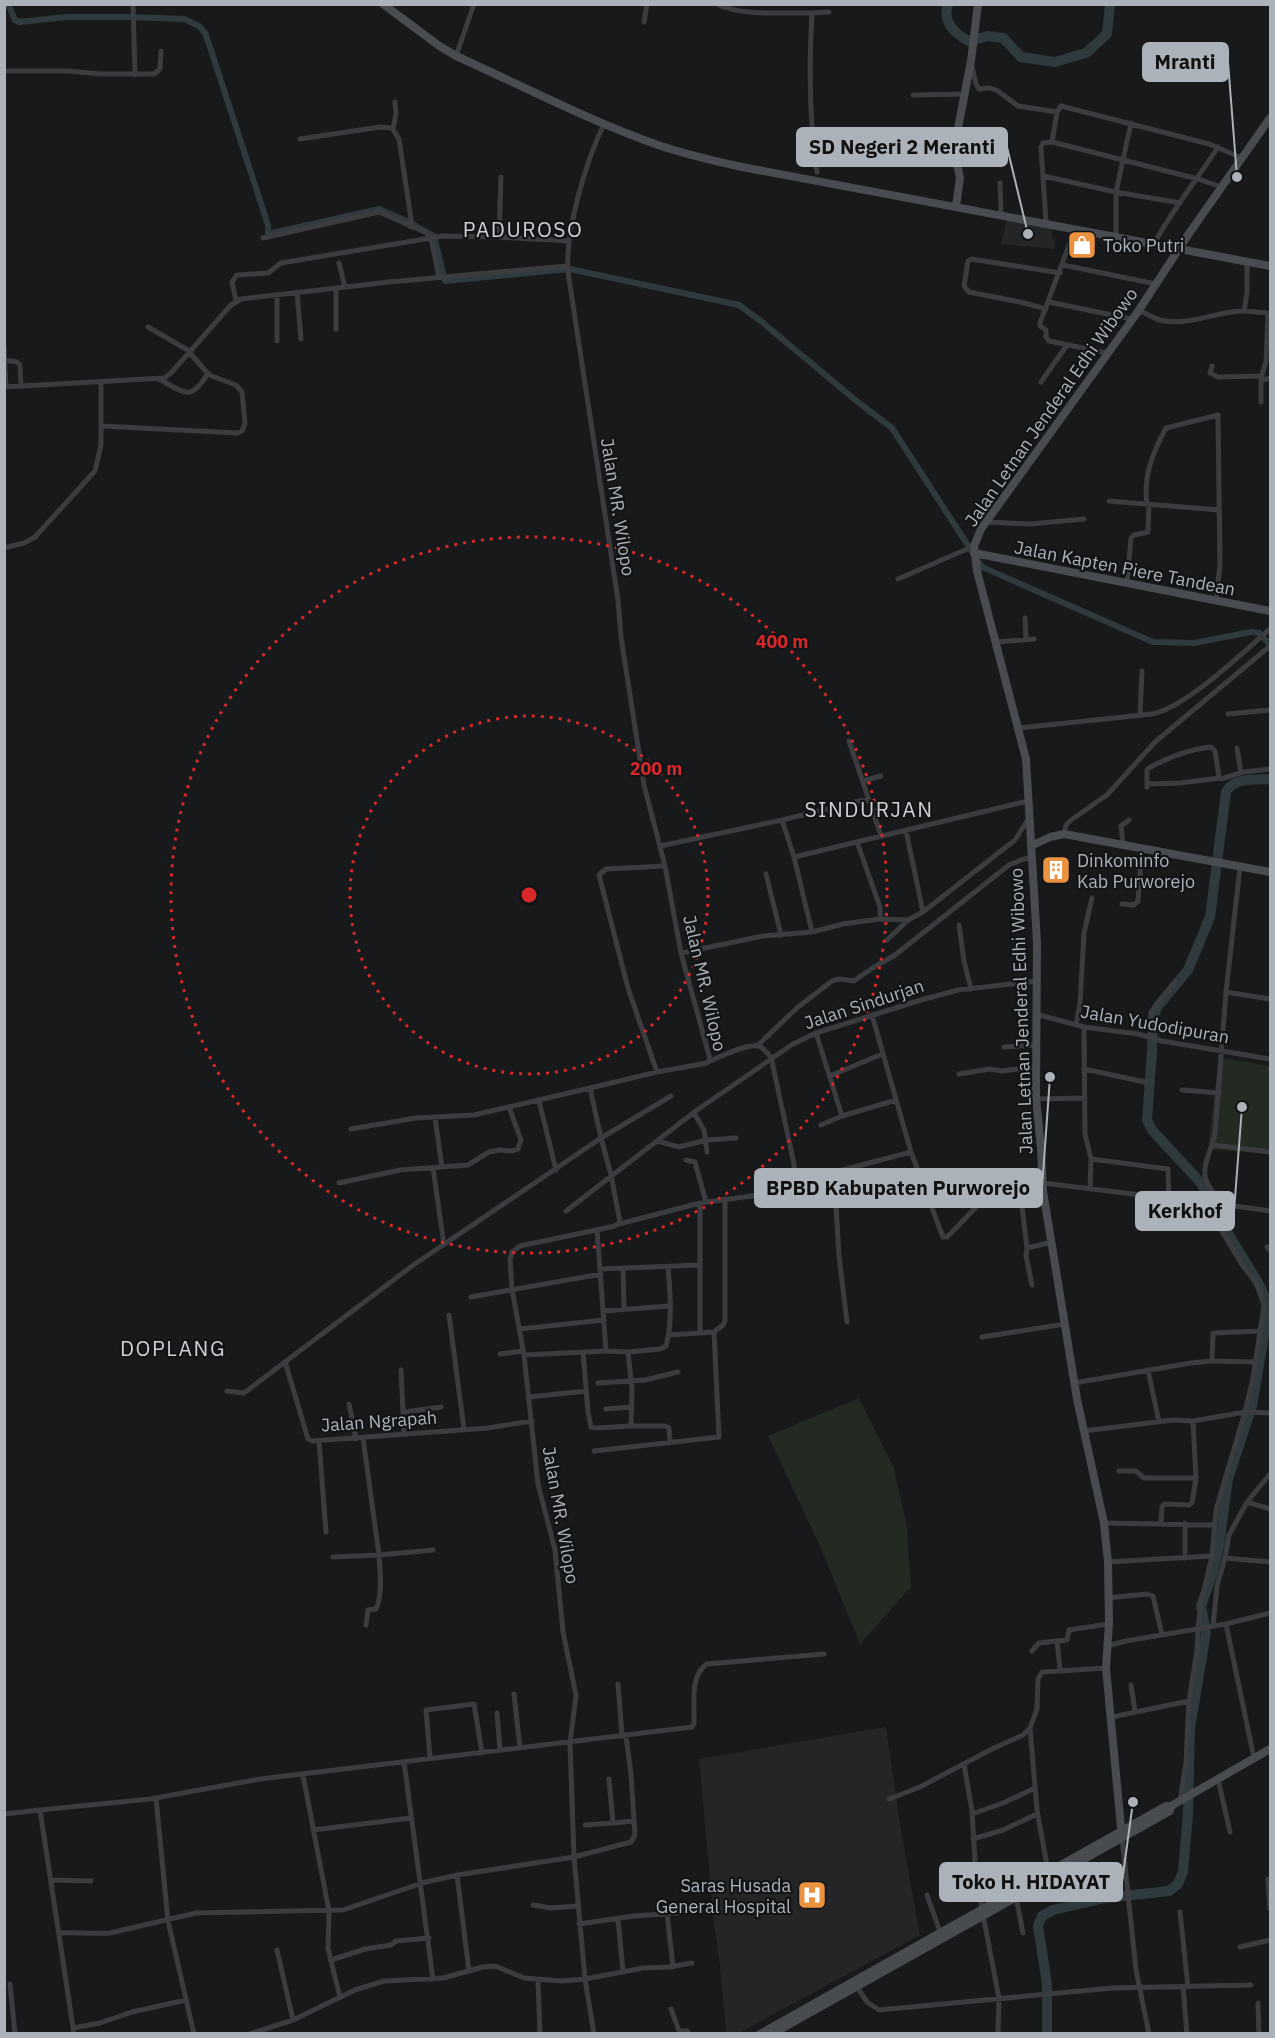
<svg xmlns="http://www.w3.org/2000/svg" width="1275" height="2038" font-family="'IBM Plex Sans',sans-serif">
  <rect width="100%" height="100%" fill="#18191a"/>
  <path fill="#242527" d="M1007,218l46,12 -2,8 4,1 -1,10 -53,-5z
    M886,1727l16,110 18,98 -181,98h-13l-5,-59 -7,-52 -15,-163z"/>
  <path fill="#232a22" d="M1219,1057l51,9v88l-62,-5z
    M859,1398l35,70 13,60 4,59 -51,57 -40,-98 -52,-110z"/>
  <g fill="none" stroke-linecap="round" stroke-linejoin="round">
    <path stroke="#2f3a3e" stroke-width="6" d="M8,4l7,16 4,2 48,-5h61l56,2 15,7 6,7 5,14 58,178v9l111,-25 30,13 25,14 11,45 125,-12 169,36 23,17 97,81 33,25 90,139 171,75 41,1 57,-11 8,1 11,12"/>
    <path stroke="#2f3a3e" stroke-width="10" d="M948,4c-6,18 7,30 21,37l19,-5 15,2 18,19 34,5 31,-9 21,-19 3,-30
      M1047,2034v-50l-9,-58 4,-10 11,-6 52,-12 64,-7 9,-7 5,-12 5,-58 2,-86 16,-95 -5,-27 12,-34 6,-25 9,-68 24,-73 15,-88 -1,-18 -7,-16 -41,-67 -17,-34 -49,-53 -5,-10 5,-69 1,-34 5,-11 30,-36 22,-53 16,-125c8,-15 29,-12 44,-13"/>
    <path stroke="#3a3c3f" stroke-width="5" d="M133,4l2,71
      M717,4c26,13 67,8 95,9 -3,52 -3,107 5,159
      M812,13l17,-1
      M644,22l3,-18
      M456,56l18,-52
      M972,66l4,18 3,5 11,-1 8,3 20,15 39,6
      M4,71h65l32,3h53l6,-5 1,-18
      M913,95l52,-1
      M393,129l3,-15 -1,-12
      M300,139l80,-12 12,1 7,11 12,80v8
      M858,141l69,-2 28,2
      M1052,142l146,37 24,8
      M1043,176l73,16 64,11
      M1000,183l1,32
      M1046,223l-5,-76 2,-4 9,-1 5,-30 4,-6 148,38 33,14
      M1075,229l-35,94v3l6,4v7l3,4 58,12
      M499,237l2,-60
      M1116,237v-45l15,-69
      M263,238l116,-26 48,21 4,5 11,-2 57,1 70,4
      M1154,244c18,-34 43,-64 64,-97
      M1247,261v31l-3,19 24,2 -2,48 -5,17v24
      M339,263l6,24
      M1063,265l93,19
      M336,288v41
      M297,292l4,47
      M277,295v46
      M236,300l-4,-18 5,-7 31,-2 13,-10 150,-25 8,39
      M1049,302l82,17
      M1046,309l-26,-7 -51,-10 -5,-6 4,-25 3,-2 89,14
      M1139,310c6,3 14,8 21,10 27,7 57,-9 84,-9
      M148,327l43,25
      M4,345l2,42
      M5,360l12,2 3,3 1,22
      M1212,366l-2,7 8,4 44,-1
      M159,379c26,14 32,23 49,-6
      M1261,381l9,-3
      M1041,382l26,-37
      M4,387l160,-9 7,-5 60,-68 10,-6 148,-17 178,-16
      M102,426l135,7 5,-2 3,-7 -3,-32 -6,-7 -27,-10 -19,-22
      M1109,501l110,9
      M1147,504c-4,-28 6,-52 19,-76l52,-13 2,149 -4,37
      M986,522l44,2 54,-5
      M4,548l20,-5 11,-6 60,-66 6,-26v-63
      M898,579l76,-33
      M1127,583l4,-45 3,-3 14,-3 1,-28
      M1025,618l1,22
      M997,642l37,-3
      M1228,714l42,-4
      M1140,715l2,-44
      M1019,728l133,-14c34,-6 91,-62 118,-85
      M849,741l32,95
      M1237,748l4,25
      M863,781l18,-5
      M1147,784l33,-1 40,-5
      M1147,787v-17l2,-2c20,-11 40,-19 62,-21l4,4 4,26 2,2 22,-7 27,-3
      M782,820l12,37 18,75
      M906,831l17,81
      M1064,834l2,-9 5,-5 36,-25 48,-53 115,-96
      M857,842l23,65v12
      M1123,844l-2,-18 8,-6
      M660,846l122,-26 86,-21
      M794,857l234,-56
      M766,874l15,61
      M1122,904l12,1 4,-4 4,-53
      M959,925l5,36 7,28
      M887,940l21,-20 15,-8 92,-72 14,-22
      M681,953l82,-17 49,-4 31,-8 37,-5 28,1
      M1226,992l44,7
      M1036,1014l48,13 54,7 24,7 108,18
      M1076,1025l4,-21 4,-71 8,-35
      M1084,1027l1,107 6,25 -1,30
      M816,1033l26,83
      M1151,1038v-26l24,-30
      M757,1046l41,-39 34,-26 7,-2 15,2 17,-12 24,-14 114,-90 15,-6 7,-1
      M1004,1047l31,-2
      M771,1057l23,107 1,21
      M710,1061c10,-4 41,-20 51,-14 3,2 7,7 10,10
      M1084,1069l61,13
      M657,1072l-29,-84 -29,-113 7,-6 59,-3
      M959,1074l31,-5 11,2 35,-4
      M830,1076l52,-22
      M1182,1090l37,3
      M1036,1099l49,-1
      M539,1101l17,69
      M694,1113l10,17 3,22
      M435,1118l7,49
      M821,1125l21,-9 54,-16
      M351,1129l65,-11 58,-3 116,-27
      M657,1141l22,6 28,-7 29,-2
      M1213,1145l57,7
      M911,1152l32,85h4l4,-4c16,-15 34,-41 57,-45 11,-1 24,2 35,3
      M1091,1159l77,10 1,32
      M686,1160l9,2 11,40
      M433,1168l11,77
      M834,1172l5,84 8,66
      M339,1183l61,-13 68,-5 21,-13 10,-2 13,1 6,-2 3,-9 -12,-33
      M1043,1183l90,11 60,10 16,6 12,-6 49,7
      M924,1185l46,-8 6,4 9,18
      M1221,1204c-5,-8 -12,-16 -15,-24 -5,-15 7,-32 9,-47l11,-141 14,-125
      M1022,1206l5,42 25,-6
      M566,1211l131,-101 96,-66 23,-11 105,-33 37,-10 79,-9
      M619,1224l81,-21 80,-11 40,-16 91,-24 -39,-137
      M597,1230l9,121 22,1 4,36 -1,38h34l4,2 1,14
      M1267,1247l3,3
      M1027,1248l-1,8 6,29
      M623,1268l1,40
      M600,1269l100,-4
      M471,1297l130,-23
      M603,1311l66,-5
      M449,1315l15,114
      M520,1329l84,-9
      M700,1333v-130
      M669,1335l45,-3
      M982,1337l83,-13
      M583,1352l5,60 3,15 5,1 35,-2
      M628,1352l32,-3 6,-3c7,-25 4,-55 2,-80
      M500,1354l23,-3
      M524,1355l82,-4
      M1212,1361l1,-28 48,-2
      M284,1364l2,1 22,74 4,2 176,-13 44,-7
      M401,1370l3,64
      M1148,1370l11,52
      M598,1383l47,-3 33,-8
      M1074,1383l117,-20 21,-2 43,1
      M227,1391l16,2 5,-3 164,-124 189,-128 70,-42
      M529,1397l57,-6
      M349,1404l7,35
      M606,1409l26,-2
      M404,1412l37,-5
      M1084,1431l89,-11 20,1 52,-9 25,1
      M319,1441l7,91
      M594,1451l125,-14 -5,-105 9,-7 2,-4v-122
      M1119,1471h17l8,7h52
      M1247,1502l23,7
      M1104,1523l111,2
      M1161,1523l1,-16 2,-3 25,1 3,-2 4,-25 -3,-57
      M333,1557l46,-2 -16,-117
      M1185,1558v-35
      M1225,1558l45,4
      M1108,1562l104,-6
      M1107,1598l40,-4 6,2 9,39
      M1226,1624l28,134
      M366,1625l2,-15 8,-1c7,-16 4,-37 3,-54l54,-5
      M1213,1626l4,-40 8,-28 4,-23 18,-33 23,-28
      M1057,1641l3,29
      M1107,1646l19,-5 100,-17 44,-11
      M1032,1651l7,-8 28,-3 2,-10 39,-6
      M618,1684l4,52
      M1131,1685l4,26
      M514,1694l6,54
      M497,1713l3,37
      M1112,1717l77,-16
      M1030,1728l7,82 11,61
      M430,1758l-4,-48 48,-6 8,49
      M404,1762l29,217
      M964,1764l8,47 3,51 8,53 16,83 -1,36
      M303,1775l26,136 -1,38 12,48
      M1218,1779l12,53
      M156,1798l12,123 26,113
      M889,1799l31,-12 70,-37 33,-15 7,-7 7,-19 1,-30 4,-7 64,-4
      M1180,1801l6,-38 3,-62 8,-51 1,-22 3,-25 11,-47 4,-46 29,-98 8,-34 11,-73 -8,-23 -13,-16 -34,-56
      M4,1814l36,-4
      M972,1814l31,-11 32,-15
      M613,1823l21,-2
      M585,1825l28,-2 -4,-44
      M313,1830l98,-12
      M1122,1838l14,132 13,64
      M973,1839l30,-9 34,-16
      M457,1875l12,96
      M1268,1879l2,30
      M51,1880l40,1
      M927,1895l13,37
      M1016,1897l7,36
      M533,1905l18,3 27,-2
      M1180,1912l8,75
      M667,1913l6,54
      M618,1919l5,53
      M579,1924l55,-8 44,-3
      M60,1933c17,-1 33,1 50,0l86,-20 147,-3 79,-27 35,-8 117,-18 57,-15 4,-7 -4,-61 -5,-38
      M1240,1947l30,-7
      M277,1950l16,70
      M331,1960l34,-11 26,-4 5,-4 33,-3
      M538,1980l2,54
      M10,1984l5,50
      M857,1987l10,15 12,8 233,-22 139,-3
      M1183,1987l4,47
      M1258,2003l1,31
      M671,2009l8,22h8l2,3
      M73,2028l27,-5 32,-11 54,-12
      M74,2034l-34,-224 110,-11 110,-20 432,-52 2,-3c1,-18 -5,-49 13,-60l117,-10
      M250,2034l43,-14 62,-30 29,-9 59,-3 40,-11 12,-1 29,12 38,3 23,-2 58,-11 26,-1 23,-4
      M594,2034l-9,-55 -11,-122 -4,-114 6,-48 -13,-63 -8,-82 -17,-66 -14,-129 -12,-66 -2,-29 2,-8 8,-6 95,-20 5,-4 -9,-47 -10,-37 -11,-50 67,-16 50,-9 3,-4 -29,-106 -16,-87 -21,-81 -23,-148 -3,-37 -50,-328c-3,-41 18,-111 36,-148"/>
    <path stroke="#484b4f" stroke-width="8" d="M383,4l55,41 18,11c67,30 133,65 202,89 27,9 56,16 84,22l528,99
      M956,206l4,-28 -6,-29 17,-88 7,-57
      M974,553l296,58
      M1031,846l19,-9 14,-3 206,38
      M1122,1838l-16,-170 3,-46 -1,-60 -4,-39 -27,-124 -34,-208 -2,-43 -5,-50 1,-156 -11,-183 -49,-188 -3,-25 7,-17 156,-216 51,-78 82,-117
      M760,2034l406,-228h5l99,-57
      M772,2034l398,-223 1,-5"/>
  </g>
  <g fill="none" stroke="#d62828" stroke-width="3" stroke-dasharray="3 6">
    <circle cx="529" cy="895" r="179"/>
    <circle cx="529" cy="895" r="358"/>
  </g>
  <defs>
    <g id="shop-square" transform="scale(1.5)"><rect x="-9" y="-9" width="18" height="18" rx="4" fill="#eb9240" stroke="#131415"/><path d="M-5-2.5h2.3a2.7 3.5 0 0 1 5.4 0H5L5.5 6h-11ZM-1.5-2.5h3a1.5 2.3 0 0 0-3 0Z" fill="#fff"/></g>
    <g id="building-square" transform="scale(1.5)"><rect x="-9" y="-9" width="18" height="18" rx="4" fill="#eb9240" stroke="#131415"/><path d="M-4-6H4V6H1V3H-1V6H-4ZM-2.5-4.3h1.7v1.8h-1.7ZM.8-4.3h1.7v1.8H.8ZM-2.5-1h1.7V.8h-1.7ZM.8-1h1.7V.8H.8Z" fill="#fff"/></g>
    <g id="hospital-square" transform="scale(1.5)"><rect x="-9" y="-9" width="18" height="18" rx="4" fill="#eb9240" stroke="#131415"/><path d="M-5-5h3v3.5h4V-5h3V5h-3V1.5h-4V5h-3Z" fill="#fff"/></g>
  </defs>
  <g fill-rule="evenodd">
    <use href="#shop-square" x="1082" y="245"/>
    <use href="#building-square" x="1056" y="870"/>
    <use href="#hospital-square" x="812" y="1895"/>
  </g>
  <g text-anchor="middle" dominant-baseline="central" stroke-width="4.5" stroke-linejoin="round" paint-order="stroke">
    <g font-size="18" fill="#abb2ba" stroke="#131415" text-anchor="start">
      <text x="1103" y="245">Toko Putri</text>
      <text x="1077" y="860">Dinkominfo<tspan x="1077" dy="21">Kab Purworejo</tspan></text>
      <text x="791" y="1885" text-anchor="end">Saras Husada<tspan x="791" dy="21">General Hospital</tspan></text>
    </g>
    <g font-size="18" fill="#abb2ba" stroke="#131415">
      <text transform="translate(1051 407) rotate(-55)">Jalan Letnan Jenderal Edhi Wibowo</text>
      <text transform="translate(618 507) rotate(81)">Jalan MR. Wilopo</text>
      <text transform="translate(1125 568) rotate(11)">Jalan Kapten Piere Tandean</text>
      <text transform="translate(705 983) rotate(77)">Jalan MR. Wilopo</text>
      <text transform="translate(864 1004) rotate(-18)">Jalan Sindurjan</text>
      <text transform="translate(1021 1011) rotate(-92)">Jalan Letnan Jenderal Edhi Wibowo</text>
      <text transform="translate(1155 1024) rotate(10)">Jalan Yudodipuran</text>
      <text transform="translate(379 1421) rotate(-4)">Jalan Ngrapah</text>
      <text transform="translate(561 1515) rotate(80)">Jalan MR. Wilopo</text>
    </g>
    <g font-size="21" letter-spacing="1.5" fill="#ccd0d6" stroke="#131415">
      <text x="523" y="229">PADUROSO</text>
      <text x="869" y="809">SINDURJAN</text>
      <text x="173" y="1348">DOPLANG</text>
    </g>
  </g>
  <circle cx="529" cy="895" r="9" fill="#d62828" stroke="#131415" stroke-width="3"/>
  <g font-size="18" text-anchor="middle" font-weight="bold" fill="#d62828" stroke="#131415" stroke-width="4.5" stroke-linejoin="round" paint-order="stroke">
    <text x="782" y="648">400 m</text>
    <text x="656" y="775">200 m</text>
  </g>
  <path fill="none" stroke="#abb2ba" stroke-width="2" d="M1237 177L1228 62M1028 234L1007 147M1050 1077L1042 1188M1242 1107L1234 1211M1133 1802L1122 1882"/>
  <g fill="#abb2ba" stroke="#131415" stroke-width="2">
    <circle cx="1237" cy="177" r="6"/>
    <circle cx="1028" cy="234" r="6"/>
    <circle cx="1050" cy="1077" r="6"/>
    <circle cx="1242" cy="1107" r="6"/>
    <circle cx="1133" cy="1802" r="6"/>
  </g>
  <g fill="#abb2ba" stroke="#abb2ba" stroke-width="2">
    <rect x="1143" y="43" width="85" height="38" rx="6"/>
    <rect x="797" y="128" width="210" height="38" rx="6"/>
    <rect x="755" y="1169" width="287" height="38" rx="6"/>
    <rect x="1136" y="1192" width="98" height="38" rx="6"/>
    <rect x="940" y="1863" width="182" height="38" rx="6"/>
  </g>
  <g font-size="20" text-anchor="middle" font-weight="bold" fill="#111">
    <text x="1185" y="69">Mranti</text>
    <text x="902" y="154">SD Negeri 2 Meranti</text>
    <text x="898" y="1195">BPBD Kabupaten Purworejo</text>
    <text x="1185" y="1218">Kerkhof</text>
    <text x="1031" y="1889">Toko H. HIDAYAT</text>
  </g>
  <rect width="1275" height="2038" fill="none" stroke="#abb2ba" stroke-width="12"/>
</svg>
